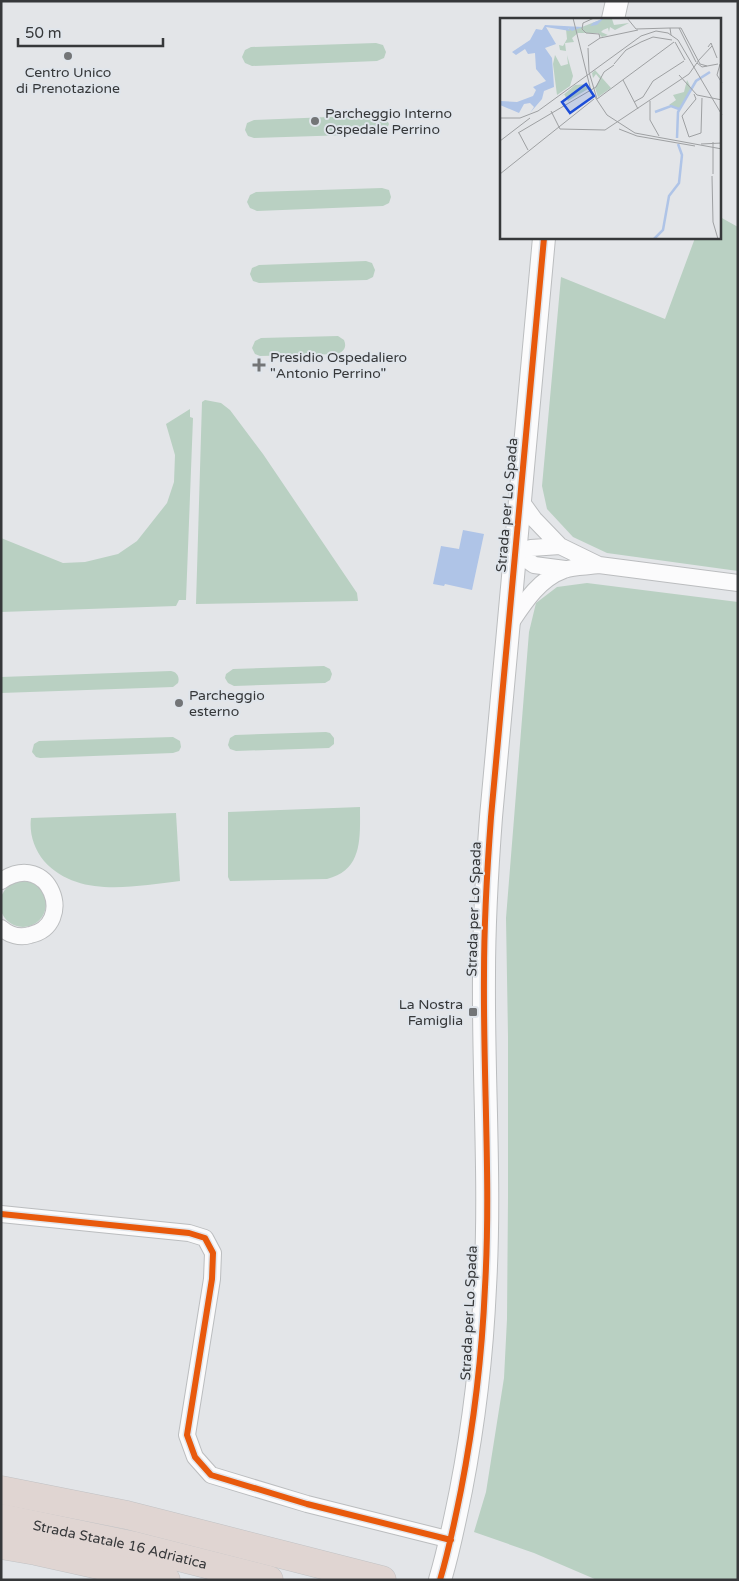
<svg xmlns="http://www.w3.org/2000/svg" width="739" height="1581" font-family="'Varela Round',sans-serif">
  <rect width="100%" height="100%" fill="#e3e5e8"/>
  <path fill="#b9d0c2" d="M376,43l7,2 3,7 -2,6 -7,3 -125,5 -7,-3 -3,-6 3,-7 6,-3z
    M379,115l7,3 3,6 -3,7 -6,3 -126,4 -6,-2 -3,-6 2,-7 7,-3z
    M382,188l7,2 2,7 -2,6 -6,3 -126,5 -7,-3 -3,-6 3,-7 6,-3z
    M720,217l18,10v344l-131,-18 -34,-16 -26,-28 -5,-23 19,-209 104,42 30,-81h25z
    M366,261l6,2 3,7 -2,7 -6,3 -108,3 -6,-2 -3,-7 2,-6 7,-3z
    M338,336l6,4c3,7 0,12 -7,14l-77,2 -5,-2 -3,-6 3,-7 6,-3z
    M205,400l16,3 9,7 33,44 94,139 1,8 -162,3 6,-202z
    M190,409v8l3,1 -7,182h-7l-3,6 -175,6v-74l62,25 22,-1 33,-8 19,-13 30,-38 7,-21 1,-27 -9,-31z
    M587,583l151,19v978h-141l-63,-27 -60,-21 12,-40 18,-114 3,-59 1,-122v-161l-2,-118 23,-286 7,-29 21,-16z
    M324,666l6,3 2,5 -2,6 -5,3 -91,3 -6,-3 -3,-5 1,-4 7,-5z
    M171,671c6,1 9,6 7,12l-5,4 -172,6v-16z
    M326,732l4,1 4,5v6l-5,4 -93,3 -6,-2 -2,-4 2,-7 5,-3z
    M173,737l7,4 1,6 -2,4 -6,2 -133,5 -4,-1 -4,-5 2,-8 5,-3z
    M360,807c0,31 3,63 -33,72l-97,2 -2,-4v-65z
    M176,813l4,68c-45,5 -102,18 -136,-20 -10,-12 -15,-28 -13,-43z
    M0 904a23 23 0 1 1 46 0a23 23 0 1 1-46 0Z"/>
  <path fill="#afc4e7" d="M463,530l21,4 -12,56 -27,-6 -1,2 -11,-2 8,-38 18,3z"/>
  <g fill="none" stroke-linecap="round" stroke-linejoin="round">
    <g stroke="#bbbdbf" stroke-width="18">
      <path id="street" d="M521,501l13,18 26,27 39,19 139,18
        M516,552l18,13 31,4
        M516,552l15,-4 29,-2
        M510,624c14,-21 29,-45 54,-54 10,-4 24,-3 35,-5
        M1,881c49,-33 76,44 29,54 -10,3 -21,0 -29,-7
        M1,1214l188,19 16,5 8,15 -1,26 -25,156 8,22 16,18 96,29 144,36"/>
    </g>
    <g stroke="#bbbdbf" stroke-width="24">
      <path id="secondary" d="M613,19l4,-18
        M440,1580c9,-30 15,-60 21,-90 13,-67 21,-135 24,-203 6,-104 -2,-208 -1,-312 0,-53 3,-105 7,-158l53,-579"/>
    </g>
    <g stroke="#c1c2c4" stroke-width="29">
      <g id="highway">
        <path d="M1,1490l126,25 255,65"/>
        <path id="s1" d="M1,1518l134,28 134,34"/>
        <path d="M1,1545l35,6 130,29"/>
      </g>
    </g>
    <use href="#street" stroke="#fbfbfc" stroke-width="16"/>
    <use href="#secondary" stroke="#fbfbfc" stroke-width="22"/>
    <use href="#highway" stroke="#e0d5d2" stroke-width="28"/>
    <g stroke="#e0e5eb" stroke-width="9">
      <path id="cycleway" d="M1,1214l188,19 16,5 8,15 -1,26 -25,156 8,22 16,18 96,29 144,36
        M440,1580c9,-30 15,-60 21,-90 13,-67 21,-135 24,-203 6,-104 -2,-208 -1,-312 0,-53 3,-105 7,-158l53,-579"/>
    </g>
    <use href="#cycleway" stroke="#e8590c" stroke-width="6"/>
  </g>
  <g fill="#737577" stroke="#e0e5eb" stroke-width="2">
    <circle cx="68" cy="56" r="5"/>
    <circle cx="315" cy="121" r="5"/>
    <path d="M256.5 357.5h5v5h5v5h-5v5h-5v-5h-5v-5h5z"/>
    <circle cx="179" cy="703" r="5"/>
    <rect x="468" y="1007" width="10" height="10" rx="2.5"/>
  </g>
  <g text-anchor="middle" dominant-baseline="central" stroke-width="4" stroke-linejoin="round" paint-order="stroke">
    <g font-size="14" fill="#36383a" stroke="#e0e5eb" text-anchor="start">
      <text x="68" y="72" text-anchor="middle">Centro Unico<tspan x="68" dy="16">di Prenotazione</tspan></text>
      <text x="325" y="113">Parcheggio Interno<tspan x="325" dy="16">Ospedale Perrino</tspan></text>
      <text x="270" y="357">Presidio Ospedaliero<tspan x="270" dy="16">"Antonio Perrino"</tspan></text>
      <text x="189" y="695">Parcheggio<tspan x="189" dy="16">esterno</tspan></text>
      <text x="463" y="1004" text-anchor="end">La Nostra<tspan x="463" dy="16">Famiglia</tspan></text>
    </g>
    <g font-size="14" fill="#36383a" stroke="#e0e5eb">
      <text transform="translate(507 505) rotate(-85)">Strada per Lo Spada</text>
      <text transform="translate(474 909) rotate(-88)">Strada per Lo Spada</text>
      <text transform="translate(469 1313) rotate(-87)">Strada per Lo Spada</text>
      <text stroke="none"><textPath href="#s1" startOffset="122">Strada Statale 16 Adriatica</textPath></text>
    </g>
  </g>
  <g transform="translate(500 18)">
    <rect width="221" height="221" fill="#e3e5e8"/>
    <path d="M105,0h22l-15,1 2,6 15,-2 -14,7 -5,-3 -1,5 -1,-4 -5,2 -2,2 7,3 -6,2 -4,-4h-20l-6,5 2,4 -9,1 1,8 -6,-1 -1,-5 4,1 4,-7 -1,-10 16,-2zM55,37l6,11 7,-2 -1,-9 6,21 -3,10 -13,9 -4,-31zM95,52l16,18 -13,9 -3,-9 5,-9 -4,-5 -3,4 -1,-5zM187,62l4,8 -11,21 -11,-4 7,-5 -3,-5 11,-3zM87,66l1,5 -20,12 -4,-7 -3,3 14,-12z" fill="#b9d0c2"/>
    <path d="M104,0l-7,7 -7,1 3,-3 -21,8 -4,-3 2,3 -24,-4 10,17 -11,4 7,10 2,29 -10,4 -2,8 -12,14 4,-6 -4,-4 -6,1 -5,9 -19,-8v-4l17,1 16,-6 3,-6 -3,-3 13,-6 -10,-12 -1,-16 -7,1 -3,-5 -9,6 -4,-3 18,-12 6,-11 6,1 3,-5 38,2z" fill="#afc4e7"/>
    <path fill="none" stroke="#afc4e7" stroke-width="2.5" d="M155,94l16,-6 8,3M177,120l1,-26 18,-31 14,-9M154,221l9,-9 6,-34 10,-13 3,-28 -4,-11"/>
    <path fill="none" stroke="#9ea0a2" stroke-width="1" d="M73,0l18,73 16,24 28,18 87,16M94,0l-11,5 -1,6 4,4 13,1 1,4M127,0l9,11 34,-1 1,7M170,10h11l19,36 7,2M179,10l17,34M175,24l10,18M88,28l12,-8 38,-8M208,29l3,-4 6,15M88,30l1,24 8,27M198,43l14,-15M197,45l5,4 16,-3M114,46l12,-14 15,-8 12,-5 19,3M220,46l-3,11 5,8M179,57l18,20 25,5M123,62l15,29M194,76l2,5 -14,17 7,21 12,-4 1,-35M97,81l77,-57M150,83v19l9,16M134,84l9,-5 10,-16 31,-20M51,93l9,18 45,1 84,-56 10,-14M0,100h20l18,-7 103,-75 15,-5 12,2 10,7 44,75M119,111l18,7 58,10M18,115l78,-46 8,-15 10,-7M19,115l9,17M0,123l30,-23M201,126l21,-1M0,156l94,-75M213,156v-32M212,158l1,46 5,17"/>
    <path fill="#1d4ed8" fill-opacity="0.15" stroke="#1d4ed8" stroke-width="2.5" d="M86,66l8,12 -24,17 -8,-11z"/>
    <rect width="221" height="221" fill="none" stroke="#36383a" stroke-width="2.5"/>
  </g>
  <rect width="739" height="1581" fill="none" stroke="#36383a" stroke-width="5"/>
  <path d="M18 38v8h145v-8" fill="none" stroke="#36383a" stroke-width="2.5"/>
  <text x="25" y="38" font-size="15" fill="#36383a" stroke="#e0e5eb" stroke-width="4" paint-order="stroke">50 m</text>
</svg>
